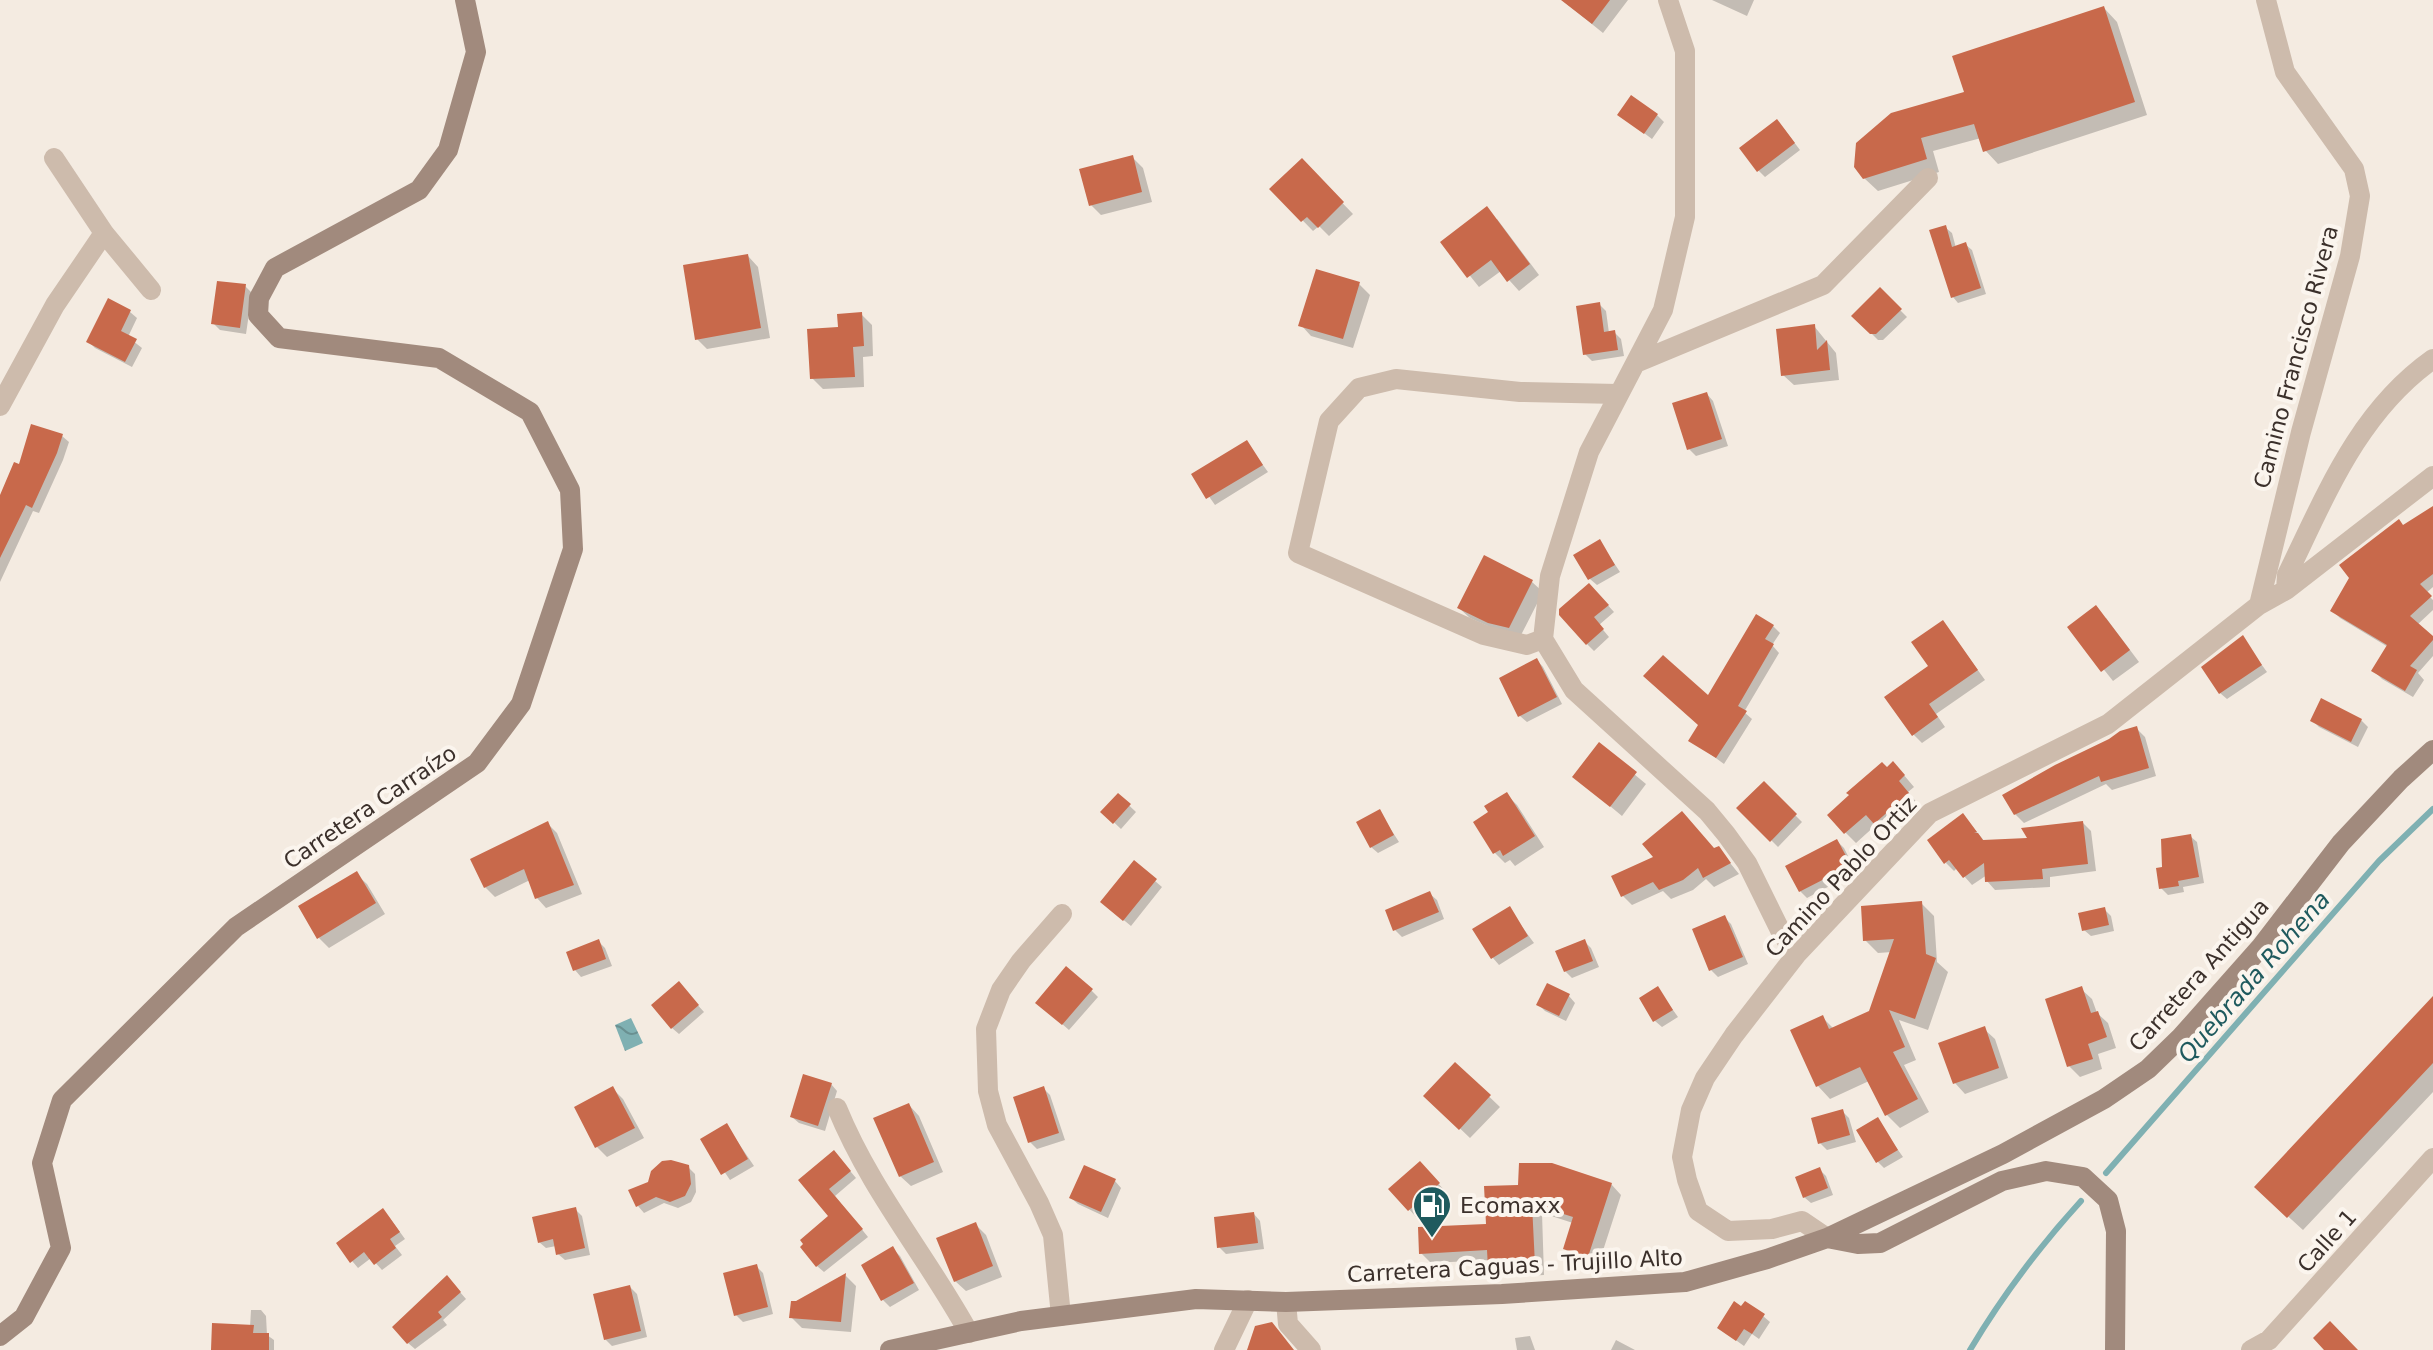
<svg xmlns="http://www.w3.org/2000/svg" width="2433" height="1350" font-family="'DejaVu Sans',sans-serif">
  <defs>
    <pattern id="water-waves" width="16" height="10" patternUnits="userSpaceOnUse" patternTransform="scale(2)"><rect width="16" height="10" fill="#7fb0b2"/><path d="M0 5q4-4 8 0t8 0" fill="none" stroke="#699091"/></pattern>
  </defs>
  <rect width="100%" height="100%" fill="#f4ebe1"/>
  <path fill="url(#water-waves)" d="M631,1018l12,25 -18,8 -10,-26z"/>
  <path fill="#0003" d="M1562,0h66l-25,33z
    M1712,0h42l-7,16z
    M2104,8l13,14 30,93 -149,49 -13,-14 -4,-12 -48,13 6,21 -61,19 -14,-13 103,-85z
    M1620,115h37l7,7 -12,17z
    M1784,129l16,21 -35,27 -7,-7z
    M1132,157l11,11 9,34 -51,13 -10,-10z
    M1302,161l51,53 -24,22 -10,-10 -6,5 -41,-42z
    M1497,219l42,56 -20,16 -18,-20 -22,16 -36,-45z
    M1946,228l6,5 4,15 10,-3 6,5 14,44 -28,9 -5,-6z
    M748,256l10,11 12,71 -63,11 -10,-10z
    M1359,284l11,11 -17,53 -42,-12 -10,-11z
    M245,286l7,7 -6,41 -26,-4 -7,-7z
    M1880,290l27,27 -24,23h-5l-24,-24z
    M1599,304l7,7 3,22 5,-1 7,7 3,17 -32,5 -7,-7z
    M130,312l7,6 -9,19 14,11 -10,19 -37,-19 -7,-7z
    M861,314l11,11 1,31 -10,1 1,30 -41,2 -11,-11 28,-49z
    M1814,326l22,27 3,27 -45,5 -11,-10z
    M1707,394l6,7 15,45 -32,10 -7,-7z
    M62,436l7,6 -6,18 -24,53 -6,-2 -33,71v-82l20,-33z
    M1247,443l21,29 -53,33 -21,-30z
    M2433,509v78l-7,6 7,7v10l-16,15 16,14v17l-15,17 6,7 -11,17 -31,-18 -8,-8 14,-24 -48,-29 -8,-8 71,-83z
    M1600,542l20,30 -23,13 -7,-6z
    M1485,558l47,24 11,10 -23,45 -19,-5 -31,-14 -11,-10z
    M1596,592l18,20 -15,13 10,12 -15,14 -7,-7z
    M2106,618l33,44 -26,19 -43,-54z
    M1943,622l42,58 -49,34 9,13 -23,16 -9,-9z
    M1773,626l7,7 -8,12 7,8 -35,59 8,7 -28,45 -33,-24 9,-14 8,-28z
    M2242,638l25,34 -40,27 -7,-6z
    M1537,660l6,7 19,37 -35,18 -7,-6z
    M2312,720h49l7,7 -10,20 -39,-20z
    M2136,728l9,9 11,39 -44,14 -6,-6 -82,39 -9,-9z
    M1599,745l47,39 -24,32 -47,-39z
    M1887,769l16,5 11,13 -6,5 10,12 -33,29 -8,-9 -21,19 -11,-11z
    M1764,784l38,38 -24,25 -39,-39z
    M1506,794l11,11 27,42 -29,19 -5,-6 -5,3 -10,-10 -19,-31 15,-9z
    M1118,795l18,17 -15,17 -18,-17z
    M1379,811l20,31 -21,11 -7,-6z
    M1963,815l22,27 45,-2 53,-17 8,8 5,40 -46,6v10l-55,3 -8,-9v-6l-15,10 -15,-17 -3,3 -8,-8z
    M548,824l9,9 25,61 -36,14 -9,-10 -7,-18 -35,17 -10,-10z
    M2190,836l7,6 7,41 -21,4 1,5 -16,3 -7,-7 3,-19z
    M1837,841l7,7 14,28 -14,8 -3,-4 -34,18 -7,-7z
    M1718,848l21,26 -25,13 -8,-8 -13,11 -22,9 -8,-8 -31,14 -10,-10z
    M1134,863l28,24 -31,39 -22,-18z
    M356,874l11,10 18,30 -56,34 -10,-10z
    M1430,894l7,6 7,19 -42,18 -7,-7 -8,-19z
    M1921,903l13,13 3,46 11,10 -20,58 -29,-10 17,40 -12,5 25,47 -29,16 -13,-13 -18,-34 -39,18 -12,-13 5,-68 11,11 37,-16 21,-61 -14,1 -13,-13z
    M1509,909l25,34 -35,22 -6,-7z
    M2104,909l7,7 3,15 -23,5 -7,-6z
    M1725,918l6,6 17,40 -30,13 -7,-7z
    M599,942l6,6 7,18 -31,11 -6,-7z
    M1585,942l6,6 8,19 -27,11 -7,-7z
    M1658,989l20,28 -16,10 -7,-6z
    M2081,989l11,10 5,14 11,10 8,25 -18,6 4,15 -22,8 -11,-11z
    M1091,990l7,7 -29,33 -24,-21z
    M685,991l19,21 -25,22 -7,-6z
    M1569,996l6,7 -9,18 -21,-10 -7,-7z
    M2433,999v93l-130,138 -32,-29z
    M1984,1029l11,10 13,39 -43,16 -10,-11z
    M1455,1064l45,43 -30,31 -44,-42z
    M831,1084l6,7 -12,40 -26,-8 -7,-6z
    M613,1089l10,10 21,39 -37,19 -10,-10z
    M1044,1089l6,6 15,45 -28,9 -7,-7z
    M909,1105l10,11 24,56 -32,14 -11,-10z
    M1842,1111l7,7 7,24 -29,8 -7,-7z
    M1877,1120l26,37 -19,11 -6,-6z
    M727,1126l27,40 -24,14 -27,-40z
    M840,1159l16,19 -21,18 33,41 -44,35 -7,-6 14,-50 -30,-36z
    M688,1167l7,7 1,18 -5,10 -13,6 -14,-5 -20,10 -6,-7z
    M1426,1170l19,21 -29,26 -25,-28z
    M1820,1170l6,6 7,19 -22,8 -7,-6z
    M1115,1181l6,7 -13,30 -30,-14 -7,-6z
    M1611,1184l10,11 -23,71 -23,-7 -10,-10 8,-26 -31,-10 2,62 -44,2 -10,-10v-7l-59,3 -10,-10 67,-27 32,-39z
    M575,1209l7,7 8,39 -25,5 -7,-6 -2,-8 -10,2 -7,-6z
    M1254,1214l6,7 4,28 -38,5 -7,-7z
    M389,1217l16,22 -10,7 7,9 -20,15 -11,-12 -13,10 -20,-24z
    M975,1224l11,11 16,42 -36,14 -11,-10z
    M893,1249l7,7 19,34 -29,17 -7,-7 -19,-35z
    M756,1266l7,7 10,41 -30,8 -7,-7z
    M846,1276l10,10 -5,46 -49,-4 -11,-11z
    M453,1284l13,15 -23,21 4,5 -32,24 -7,-6z
    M630,1287l7,7 10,43 -35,9 -7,-7z
    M251,1310h10l5,6 1,19 7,5v10h-61l37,-23z
    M1763,1316l7,6 -11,17 -7,-5 -8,12 -25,-18z
    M1530,1336l5,14h-18l-2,-12z
    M1616,1340l19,10h-24z"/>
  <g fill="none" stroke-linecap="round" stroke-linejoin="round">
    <path stroke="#7fb0b2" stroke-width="6" d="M2106,1173l273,-312 54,-52
      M1970,1350c31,-52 70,-104 111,-149"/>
  </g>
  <path fill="#c8694b" d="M1561,0h49l-18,24z
    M2104,6l31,96 -152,50 -9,-28 -53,14 6,21 -64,20 -9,-12 2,-24 35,-30 73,-21 -12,-36z
    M1631,95l27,19 -14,20 -27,-19z
    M1777,119l18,24 -38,29 -18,-24z
    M1133,155l9,37 -53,14 -10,-37z
    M1302,158l42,44 -26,26 -11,-11 -6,5 -32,-33z
    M1487,206l43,58 -23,18 -16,-22 -24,18 -27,-36z
    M1946,225l6,22 14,-5 15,46 -30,10 -22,-68z
    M748,254l13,74 -66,12 -12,-75z
    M1316,269l44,13 -17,57 -45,-13z
    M217,281l29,3 -6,44 -29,-4z
    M1880,287l22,22 -26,25h-6l-19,-18z
    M108,298l23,12 -10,21 16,8 -12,23 -39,-20z
    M1600,302l4,30 11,-2 3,20 -35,5 -7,-49z
    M862,312l2,34 -11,1 2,30 -45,2 -3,-50 31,-2 -1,-13z
    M1815,324l2,26 10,-10 3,30 -49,6 -5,-47z
    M1707,392l15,47 -35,11 -15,-47z
    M31,424l32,10 -6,19 -25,55 -6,-3 -26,53v-63l14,-33 5,2z
    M1247,440l16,25 -57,34 -15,-25z
    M2433,506v68l-13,10 12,12 -22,20 23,20v4l-23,26 7,4 -12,21 -34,-20 16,-26 -57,-34 19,-33 -10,-13 60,-46 4,6z
    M1600,539l15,26 -27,15 -15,-25z
    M1484,555l49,25 -24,48 -21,-5 -31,-15z
    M1589,583l20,22 -15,12 10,12 -18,16 -27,-30v-6z
    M2096,605l34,45 -29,22 -34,-45z
    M1756,614l18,11 -9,14 9,5 -36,62 9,5 -31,47 -28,-17 10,-16 -55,-49 20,-21 45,40z
    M1943,620l35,50 -49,34 9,13 -26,19 -28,-39 44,-31 -17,-24z
    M2243,635l19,30 -43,29 -18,-27z
    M1537,658l20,39 -39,20 -19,-39z
    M2321,698l41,21 -11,23 -41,-21z
    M2137,726l12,42 -48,14 -2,-6 -85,39 -12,-20 53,-30 54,-26 11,-8z
    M1599,742l38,30 -27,35 -38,-30z
    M1893,761l12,14 -6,6 10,12 -35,31 -8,-9 -22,19 -17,-19 22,-20 -3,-2 36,-31 5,5z
    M1764,781l33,33 -27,28 -34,-34z
    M1507,792l28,44 -32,20 -3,-6 -7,4 -20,-32 15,-10 -4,-6z
    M1118,793l13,11 -18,20 -13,-12z
    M1380,809l14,26 -24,13 -14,-26z
    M1682,811l32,37 5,-2 12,17 -28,15 -5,-10 -15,12 -24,10 -6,-8 -32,15 -10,-21 42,-19 -11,-13z
    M1963,813l14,19 -3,1h4l5,7 44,-2 -6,-10 62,-7 5,43 -46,5 1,10 -58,3 -1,-19 -21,15 -14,-18 -5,4 -17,-24z
    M548,821l26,64 -39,14 -11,-30 -40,19 -14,-29z
    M2191,834l8,43 -21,4 1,5 -20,3 -3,-21 6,-1 -1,-28z
    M1837,839l16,30 -17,9 -2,-4 -35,18 -14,-26z
    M1134,860l23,19 -34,42 -23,-19z
    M357,871l19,32 -59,36 -19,-33z
    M1430,891l9,21 -46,19 -8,-21z
    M1922,901l4,53 10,4 -21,61 -26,-9 16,37 -12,5 25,47 -33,17 -25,-49 -44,20 -26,-57 33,-15 6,14 40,-18 25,-72 -31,2 -2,-35z
    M1510,906l18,30 -37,23 -19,-30z
    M2105,907l4,18 -27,6 -4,-18z
    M1725,915l18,42 -34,14 -17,-42z
    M599,939l7,20 -33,12 -7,-19z
    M1585,939l8,22 -29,11 -9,-21z
    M1066,966l27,23 -31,36 -27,-22z
    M679,981l20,24 -28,24 -20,-24z
    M1547,983l23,11 -11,22 -23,-11z
    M1658,986l15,24 -20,12 -14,-24z
    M2082,986l9,27 7,-2 9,26 -19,7 5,15 -26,8 -22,-68z
    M2433,996v67l-146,155 -33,-31z
    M1985,1026l14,42 -46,16 -15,-41z
    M1455,1062l36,33 -32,35 -36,-34z
    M803,1074l29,9 -14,43 -28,-9z
    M613,1086l22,42 -40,20 -21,-41z
    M1044,1086l15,47 -31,10 -15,-46z
    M909,1103l25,59 -35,15 -26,-59z
    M1843,1109l7,26 -32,9 -7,-26z
    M1878,1117l20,33 -22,13 -20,-33z
    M727,1123l21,36 -27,16 -21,-36z
    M834,1150l17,21 -22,18 34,40 -47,38 -16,-20 3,-3 -3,-4 28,-24 -30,-36z
    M671,1160l18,5 2,19 -6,12 -15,6 -14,-5 -20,10 -8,-17 20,-8 3,-11 11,-10z
    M1420,1161l20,22 -32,28 -20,-22z
    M1519,1163h33l60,20 -24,74 -25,-8 10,-32 -41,-13 3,61 -47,3 -1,-18 -68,4 -1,-27 68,-3 -2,-38 34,-1z
    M1084,1165l32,14 -15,33 -32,-14z
    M1820,1167l8,21 -25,10 -8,-21z
    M576,1207l9,41 -29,7 -3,-16 -15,4 -6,-26z
    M383,1208l17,24 -10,7 6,9 -22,17 -10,-13 -14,11 -14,-20z
    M1254,1212l4,31 -41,5 -3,-31z
    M976,1222l17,44 -39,16 -18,-44z
    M893,1246l21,37 -33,18 -20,-36z
    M757,1264l11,43 -34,9 -11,-43z
    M846,1273l-5,49 -52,-4 2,-17h5z
    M447,1275l14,17 -23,20 4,5 -35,27 -15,-17z
    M630,1285l11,46 -37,9 -11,-46z
    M1734,1301l7,5 4,-5 20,13 -13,20 -8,-5 -8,12 -19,-13z
    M2330,1321l28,29h-34l-11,-12z
    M1272,1322l22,28h-47l8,-24z
    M212,1323l42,2 -1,8h16v17h-58z"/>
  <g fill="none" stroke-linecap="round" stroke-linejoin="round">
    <path stroke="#cdbbac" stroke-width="20" d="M1668,0l17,51v166l-22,93 -74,142 -39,124 -7,63 31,51 133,121 19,23 21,29 34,69 15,23
      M54,158l50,75 47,57
      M1638,362l185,-77 105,-107
      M0,406l55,-101 49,-72
      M2286,590l147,-114
      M2259,605l42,-173 49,-176 10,-60 -6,-27 -69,-97 -19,-72
      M1543,639l-16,6 -43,-10 -186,-82 31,-132 30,-33 37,-9 124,13 98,2
      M837,1108c34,83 89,147 132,225
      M1827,1238l-25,-17 -30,8 -44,2 -30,-20 -11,-31 -5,-23 9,-47 14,-32 29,-43 62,-80 134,-142 178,-89 151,-119 27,-15 1,-15c39,-80 71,-163 146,-216
      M1286,1302l2,22 23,26
      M1061,1316l-8,-81 -14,-32 -42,-78 -9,-34 -2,-62 15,-39 20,-29 41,-47
      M1224,1350l24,-50
      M2251,1350l18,-10 164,-182"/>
    <path stroke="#a18a7d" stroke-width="20" d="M1827,1238l176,-84 101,-55 44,-30 33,-32 79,-89 81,-105 60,-64 32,-29
      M0,1336l24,-19 37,-69 -19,-85 20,-63 174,-173 241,-164 44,-59 52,-155 -3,-59 -40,-78 -91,-54 -160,-20 -21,-23 1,-17 16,-30 144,-78 29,-40 28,-98 -11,-52
      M890,1350l131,-29 175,-22 90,3 216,-8 183,-12 82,-23 60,-21 31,6 22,-1 122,-62 44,-10 37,6 25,23 8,31 -1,119"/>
  </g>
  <defs>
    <g id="fuel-pin" transform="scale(2)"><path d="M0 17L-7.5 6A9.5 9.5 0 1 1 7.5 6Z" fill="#1f5a5e" stroke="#fbf5ee"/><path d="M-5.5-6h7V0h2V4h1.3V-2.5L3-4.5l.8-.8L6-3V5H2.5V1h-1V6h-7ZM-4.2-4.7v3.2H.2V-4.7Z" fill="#fff"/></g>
  </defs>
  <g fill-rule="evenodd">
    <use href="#fuel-pin" x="1432" y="1205"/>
  </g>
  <g text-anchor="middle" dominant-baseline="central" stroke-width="8" stroke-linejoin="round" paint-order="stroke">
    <g font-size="22" fill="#3b302b" stroke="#fbf5ee">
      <text transform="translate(2296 357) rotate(-75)">Camino Francisco Rivera</text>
      <text transform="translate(370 807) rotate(-34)">Carretera Carraízo</text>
      <text transform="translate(1841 877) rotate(-47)">Camino Pablo Ortiz</text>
      <text transform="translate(2199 975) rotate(-48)">Carretera Antigua</text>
      <text transform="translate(2327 1241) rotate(-48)">Calle 1</text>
      <text transform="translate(1515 1266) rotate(-3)">Carretera Caguas - Trujillo Alto</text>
    </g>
    <g font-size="22" fill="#3b302b" stroke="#fbf5ee" text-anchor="start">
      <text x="1460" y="1205">Ecomaxx</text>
    </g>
    <g font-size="24" font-style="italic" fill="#1f5a5e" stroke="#fbf5ee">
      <text transform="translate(2254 977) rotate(-49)">Quebrada Rohena</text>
    </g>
  </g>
</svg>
